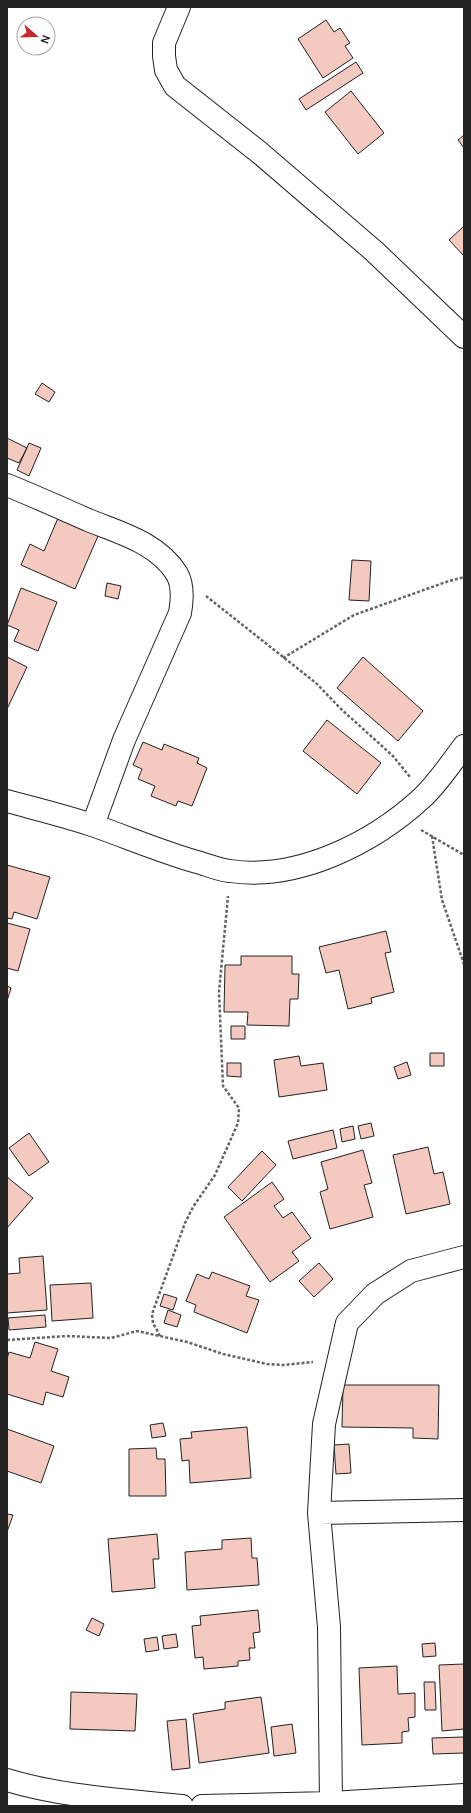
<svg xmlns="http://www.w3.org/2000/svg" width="471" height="1813" font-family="Manrope,sans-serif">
  <rect width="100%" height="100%" fill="#fff"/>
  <path fill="#f3c9c0" stroke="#222" d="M326,20l8,12 6,-4 10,15 -5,3 8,12 -30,20 -25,-39z
    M356,62l7,11 -57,37 -7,-11z
    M351,91l33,42 -26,21 -33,-42z
    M464,135v13l-6,-8z
    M464,226v30l-15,-16z
    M42,383l13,9 -6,10 -14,-8z
    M7,438l20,10 -8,15 -12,-5z
    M29,443l12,5 -12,28 -12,-6z
    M58,518l40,18 -23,53 -54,-24 9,-21 14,7z
    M352,560l19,1 -2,40 -20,-1z
    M107,583l14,3 -3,13 -13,-3z
    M21,588l36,14 -19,49 -24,-10 5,-11 -12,-5z
    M7,657l20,10 -20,42z
    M363,657l60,54 -25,30 -61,-53z
    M327,720l54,43 -24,31 -54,-43z
    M143,742l19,8 2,-6 35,14 -2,5 10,5 -15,38 -14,-5 -2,5 -25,-10 4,-10 -17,-7 4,-10 -9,-4z
    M7,865l43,12 -13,42 -23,-7 -2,7 -5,-1z
    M7,923l23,6 -12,42 -11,-3z
    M386,931l5,21 -6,1 9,39 -23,6 1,5 -24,6 -9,-39 -13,3 -7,-26z
    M241,956h51v18h7l-1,25h-8l-1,27 -42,-1 1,-13h-24l1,-47h16z
    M7,986l4,2 -4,13z
    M231,1026h14v13h-14z
    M430,1053h14v13h-14z
    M299,1056l2,10 22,-3 4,27 -48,7 -5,-37z
    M407,1062l4,13 -13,4 -4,-12z
    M227,1063h14v14l-14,-1z
    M371,1123l3,13 -13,3 -3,-13z
    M353,1126l2,13 -13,3 -2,-13z
    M333,1130l4,18 -44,11 -5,-18z
    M29,1133l20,29 -20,14 -20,-28z
    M428,1147l6,27 9,-2 7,32 -44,10 -13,-59z
    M363,1150l9,33 -8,2 9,32 -43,12 -10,-37 8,-3 -7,-27z
    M262,1151l14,14 -34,36 -14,-14z
    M7,1177l26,21 -26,30z
    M272,1182l12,17 -10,7 9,12 9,-6 19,26 -19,14 7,9 -29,21 -46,-65z
    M43,1256l4,54 -40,3v-39l13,-1 -1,-15z
    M319,1263l14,16 -19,18 -15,-16z
    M212,1272l38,14 -4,10 13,4 -12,33 -53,-21 2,-7 -10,-4 11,-27 12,5z
    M91,1283l2,35 -41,3 -2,-36z
    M164,1294l13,4 -4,12 -13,-4z
    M168,1310l13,5 -4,12 -13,-4z
    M45,1315l1,12 -37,3 -1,-12z
    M35,1342l23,7 -7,22 18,6 -6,20 -17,-5 -3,13 -36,-11v-35l2,-7 21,6z
    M343,1385h96l-1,54 -25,-1v-10l-71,-1z
    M163,1423l3,13 -14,2 -2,-13z
    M247,1427l4,51 -61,5 -1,-23 -7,1 -2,-22 12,-1 -1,-6z
    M7,1429l47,17 -13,37 -34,-12z
    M349,1444l2,29 -15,1 -2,-29z
    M156,1448l1,11h8l1,37h-37v-47z
    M7,1514l6,1 -6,17z
    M157,1534l2,25h-6l2,29 -43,4 -4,-53z
    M251,1538l1,20h5l2,27 -72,5 -2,-38 37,-3v-9z
    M258,1610l2,22 -7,1 2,15h-6l1,12 -12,1v5l-34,3 -1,-12 -8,1 -3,-32 9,-1 -1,-9z
    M92,1618l12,6 -5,12 -13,-6z
    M176,1634l2,13 -14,2 -2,-13z
    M157,1637l2,13 -13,2 -2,-13z
    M435,1643l1,13 -13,1 -1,-13z
    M464,1664v65l-22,2 -3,-66z
    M397,1666l1,28 17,-1v24l-7,1 1,13 -7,1v11l-40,2 -3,-77z
    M424,1682h11l1,28h-11z
    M71,1692l66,2 -2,37 -65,-2z
    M261,1697l8,56 -70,10 -6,-49 32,-5v-7z
    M186,1719l4,49 -18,2 -5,-49z
    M292,1724l4,29 -22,3 -3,-29z
    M464,1737v16l-31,1 -1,-16z"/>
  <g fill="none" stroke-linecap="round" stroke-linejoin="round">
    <g stroke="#222" stroke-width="24">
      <path id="street" d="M179,7l-15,36v13l2,14 9,16 85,67 114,98 90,86
        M7,485c27,11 54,23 81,35 32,13 70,23 89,54 6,11 5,28 3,39l-56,127 -31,85
        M7,801c29,8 59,15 88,25 34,12 67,26 102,36 11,3 22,8 33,9 68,10 143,-28 192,-73 16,-15 29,-35 42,-52
        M319,1513l145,-3
        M7,1780c56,17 117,20 175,26
        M331,1803l-2,-176 -10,-114 5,-89 23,-101 28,-29 36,-23 53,-14
        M202,1806l129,-3 133,-8"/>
    </g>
    <path stroke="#646464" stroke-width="2.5" stroke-dasharray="3 2" stroke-linecap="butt" d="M206,596l110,87 25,26 52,47 17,21
      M283,658l71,-43 92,-33 18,-5
      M421,830l43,25
      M432,836l10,64 22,64
      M160,1336l-7,-13 -1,-9 33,-91 8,-16 22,-32 23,-52 1,-15 -16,-22 -4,-94 9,-96
      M7,1340l60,-4 44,2 26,-7 50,11 36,12 44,10 16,1 30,-3"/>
    <use href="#street" stroke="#fff" stroke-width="22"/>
  </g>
  <rect width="471" height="1813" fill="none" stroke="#222222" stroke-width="16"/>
  <g transform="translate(36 36) rotate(110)"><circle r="19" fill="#ffffff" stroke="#a7a7a7"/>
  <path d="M0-3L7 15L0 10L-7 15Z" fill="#c62828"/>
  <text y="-6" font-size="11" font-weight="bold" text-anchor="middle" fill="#222222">N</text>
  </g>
</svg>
